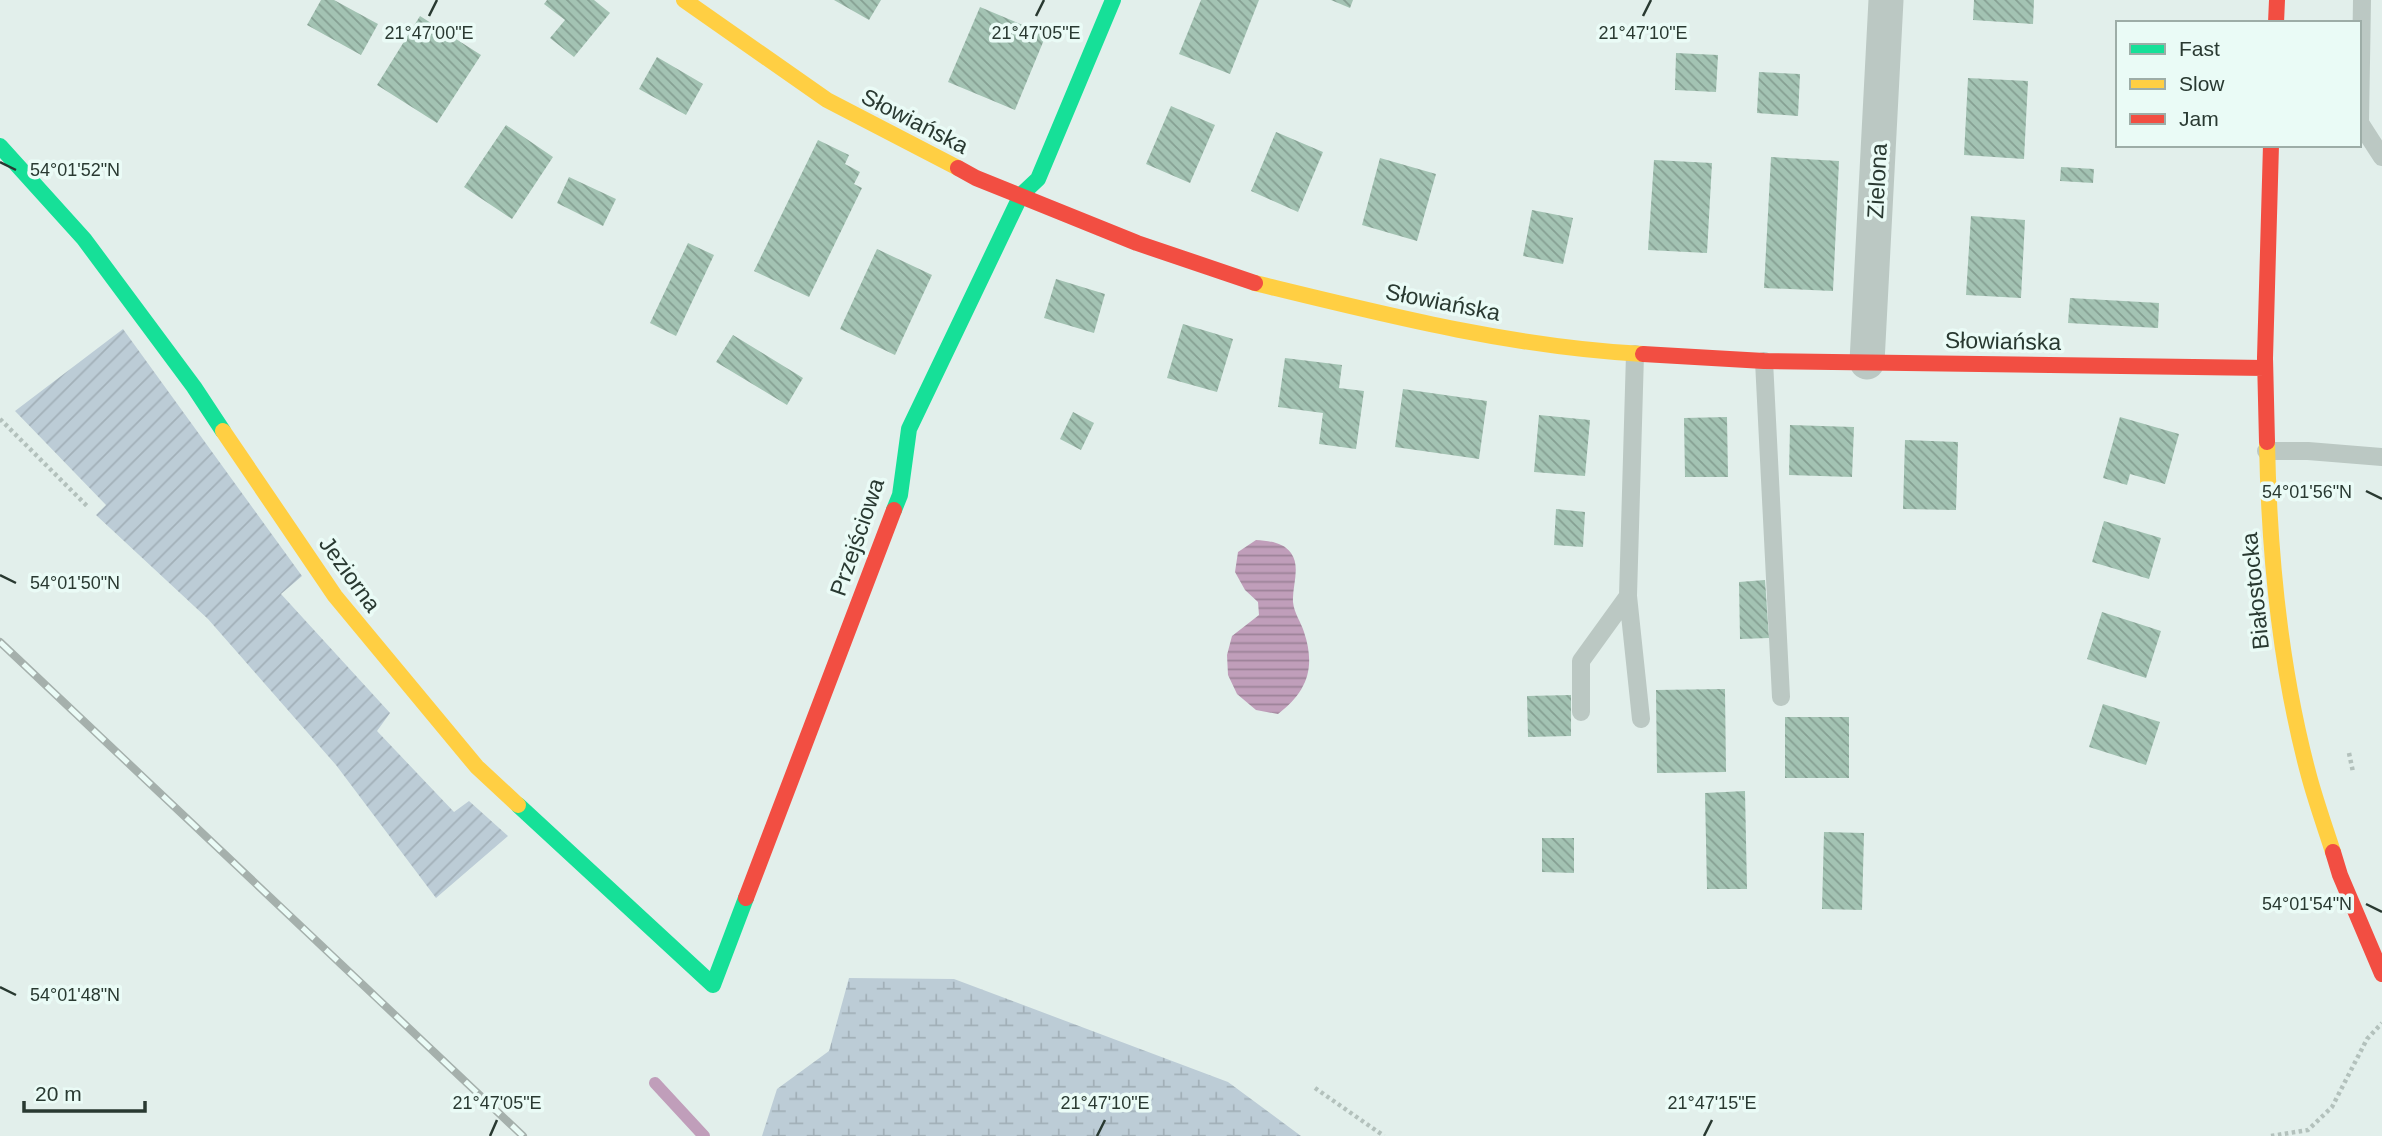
<svg xmlns="http://www.w3.org/2000/svg" width="2382" height="1136" font-family="Helvetica,sans-serif">
  <defs>
    <pattern id="wetland-marsh" width="20" height="14" patternUnits="userSpaceOnUse" patternTransform="scale(1.75)"><rect width="20" height="14" fill="#bcccd6"/><path d="M1 5h8M5 5V1M11 12h8M15 12V8" fill="none" stroke="#a2b0b8"/></pattern>
    <pattern id="garden-furrows" width="10" height="10" patternUnits="userSpaceOnUse" patternTransform="scale(1.75)"><rect width="10" height="10" fill="#bcccd6"/><path d="M-1 1l2-2M0 10L10 0M9 11l2-2" fill="none" stroke="#a2b0b8"/></pattern>
    <pattern id="water-rules" width="6" height="5" patternUnits="userSpaceOnUse" patternTransform="scale(1.75)"><rect width="6" height="5" fill="#c09eba"/><path d="M0 2.5h6" fill="none" stroke="#9c8298"/></pattern>
    <pattern id="building-back-hatch" width="6" height="6" patternUnits="userSpaceOnUse" patternTransform="scale(1.75)"><rect width="6" height="6" fill="#a3c3b3"/><path d="M-1 5l2 2M0 0l6 6M5-1l2 2" fill="none" stroke="#859f92"/></pattern>
  </defs>
  <rect width="100%" height="100%" fill="#e2efeb"/>
  <path fill="url(#wetland-marsh)" d="M849,978l105,1 274,103 73,54h-539l15,-47 52,-38z"/>
  <path fill="url(#garden-furrows)" d="M123,329l179,247 -21,18 109,119 -13,18 77,81 15,-11 39,35 -72,62 -100,-133 -128,-146 -112,-104 10,-10 -91,-94z"/>
  <path fill="url(#water-rules)" d="M1256,540c13,1 27,2 35,13 10,14 1,33 2,49 1,11 8,20 11,30 12,36 3,60 -26,82l-22,-4 -19,-16 -9,-19 -1,-20 5,-19 27,-21 -1,-13 -13,-12 -10,-18 3,-20z"/>
  <g fill="none" stroke-linecap="round" stroke-linejoin="round">
    <path stroke="#c09eba" stroke-width="12" d="M655,1083l49,53"/>
  </g>
  <path fill="url(#building-back-hatch)" d="M321,0h13l44,24 -17,31 -54,-30z
    M547,0h47l16,13 -36,44 -24,-19 15,-18 -21,-16z
    M834,0h47l-12,20z
    M1201,0h58l-29,74 -51,-20z
    M1331,0h22l-3,8z
    M1974,0h60l-1,24 -60,-4z
    M980,7l66,28 -31,75 -67,-28z
    M420,16l61,39 -44,68 -60,-38z
    M1676,53l42,2 -2,37 -41,-2z
    M657,57l46,27 -17,31 -47,-26z
    M1759,72l41,2 -2,42 -41,-3z
    M1968,78l60,3 -4,78 -60,-4z
    M1171,106l44,19 -25,58 -44,-19z
    M506,125l47,32 -41,62 -48,-32z
    M1276,132l47,20 -25,60 -47,-21z
    M818,140l31,15 -4,9 15,8 -6,12 8,4 -53,109 -55,-26z
    M1771,157l68,4 -6,130 -69,-3z
    M1380,158l56,16 -19,67 -55,-16z
    M1654,160l58,3 -5,90 -59,-3z
    M2061,167l33,2 -1,14 -33,-2z
    M569,177l47,22 -13,27 -46,-23z
    M1532,210l41,8 -10,46 -40,-8z
    M1971,216l54,4 -4,78 -55,-3z
    M688,243l26,12 -38,81 -26,-13z
    M877,249l55,26 -37,80 -55,-26z
    M1056,279l49,15 -11,39 -50,-15z
    M2070,298l89,5 -1,25 -90,-5z
    M1183,324l50,15 -16,53 -50,-14z
    M733,335l70,43 -16,27 -71,-43z
    M1285,358l57,7 -3,23 25,3 -8,58 -37,-5 4,-31 -45,-6z
    M1403,389l84,12 -8,58 -84,-12z
    M1073,412l21,11 -13,27 -21,-11z
    M1539,415l51,5 -5,56 -51,-4z
    M1727,417l1,60h-43l-1,-59z
    M2120,417l59,17 -14,50 -35,-10 -3,11 -24,-7z
    M1790,425l64,2 -2,50 -63,-2z
    M1905,440l53,2 -2,68 -53,-1z
    M1556,509l29,3 -2,35 -29,-2z
    M2104,521l57,17 -12,41 -57,-17z
    M1765,580l4,58 -29,1 -1,-57z
    M2102,612l59,19 -15,47 -59,-19z
    M1725,689l1,83 -69,1 -1,-83z
    M1571,695v41l-43,1 -1,-41z
    M2103,704l57,18 -14,43 -57,-18z
    M1785,717h64v61h-64z
    M1745,791l2,98h-40l-2,-96z
    M1824,832l40,1 -2,77 -40,-1z
    M1542,838h32v35l-32,-1z"/>
  <g fill="none" stroke-linecap="round" stroke-linejoin="round">
    <path stroke="#b3c1bc" stroke-width="4.5" stroke-dasharray="3.5 3.5" stroke-linecap="butt" d="M0,419l88,88
      M2349,753l4,19
      M1315,1088l69,48
      M2271,1136l37,-6 24,-23 35,-68 15,-16"/>
    <path stroke="#bbc8c3" stroke-width="18" d="M2362,0l-2,123 22,34
      M1635,354l-7,242 13,123
      M1764,361l17,336
      M2266,451h42l74,6
      M1581,712v-51l47,-65"/>
    <path stroke="#bbc8c3" stroke-width="35" d="M1867,362l19,-362"/>
    <path stroke="#16e098" stroke-width="16" d="M0,146l84,93 110,148 29,44
      M894,510l6,-15 9,-66 112,-234 17,-16 75,-179
      M518,805l195,180 33,-87"/>
    <path stroke="#ffcf43" stroke-width="16" d="M684,0l143,100 131,68
      M1255,283c127,31 256,64 388,71
      M223,431l112,165 142,171 41,38
      M2267,442c2,111 13,227 42,334 7,26 16,51 24,76"/>
    <path stroke="#f24e42" stroke-width="16" d="M2276,23l1,-23
      M958,168l18,10 161,65 118,40
      M1643,354l121,7 501,7
      M2267,442l-2,-84 6,-213
      M2333,852l7,23 42,99
      M746,898l148,-388"/>
    <g stroke="#a5b0ac" stroke-width="8">
      <path id="rail" d="M0,642l523,494"/>
    </g>
    <use href="#rail" stroke="#eafbf6" stroke-width="5" stroke-dasharray="16" stroke-linecap="butt"/>
  </g>
  <path fill="none" stroke="#293931" stroke-width="2.5" d="M429,16l8,-16M1036,16l8,-16M1643,16l8,-16M0,162l16,8M2366,491l16,8M0,575l16,8M2366,904l16,8M0,987l16,8M490,1136l7,-16M1097,1136l8,-16M1704,1136l8,-16"/>
  <g text-anchor="middle" dominant-baseline="central" stroke-width="7" stroke-linejoin="round" paint-order="stroke">
    <g font-size="23" fill="#293931" stroke="#eafbf6">
      <text transform="translate(915 121) rotate(27)">Słowiańska</text>
      <text transform="translate(1877 181) rotate(-87)">Zielona</text>
      <text transform="translate(1443 302) rotate(11)">Słowiańska</text>
      <text transform="translate(2003 341) rotate(1)">Słowiańska</text>
      <text transform="translate(857 537) rotate(-71)">Przejściowa</text>
      <text transform="translate(350 574) rotate(54)">Jeziorna</text>
      <text transform="translate(2255 591) rotate(-96)">Białostocka</text>
    </g>
  </g>
  <g font-size="18" text-anchor="middle" fill="#293931" stroke="#eafbf6" stroke-width="7" stroke-linejoin="round" paint-order="stroke">
    <text x="429" y="39">21°47'00"E</text>
    <text x="1036" y="39">21°47'05"E</text>
    <text x="1643" y="39">21°47'10"E</text>
    <text x="75" y="176">54°01'52"N</text>
    <text x="2307" y="498">54°01'56"N</text>
    <text x="75" y="589">54°01'50"N</text>
    <text x="2307" y="910">54°01'54"N</text>
    <text x="75" y="1001">54°01'48"N</text>
    <text x="497" y="1109">21°47'05"E</text>
    <text x="1105" y="1109">21°47'10"E</text>
    <text x="1712" y="1109">21°47'15"E</text>
  </g>
  <rect x="2116" y="21" width="245" height="126" fill="#eafbf6" stroke="#9dada7" stroke-width="2"/>
  <rect x="2130" y="44" width="35" height="10" fill="#16e098" stroke="#9dada7" stroke-width="2"/>
  <text x="2179" y="56" font-size="21" fill="#293931">Fast</text>
  <rect x="2130" y="79" width="35" height="10" fill="#ffcf43" stroke="#9dada7" stroke-width="2"/>
  <text x="2179" y="91" font-size="21" fill="#293931">Slow</text>
  <rect x="2130" y="114" width="35" height="10" fill="#f24e42" stroke="#9dada7" stroke-width="2"/>
  <text x="2179" y="126" font-size="21" fill="#293931">Jam</text>
  <path d="M24 1101v10h121v-10" fill="none" stroke="#293931" stroke-width="3.5"/>
  <text x="35" y="1101" font-size="21" fill="#293931" stroke="#eafbf6" stroke-width="5" paint-order="stroke">20 m</text>
</svg>
